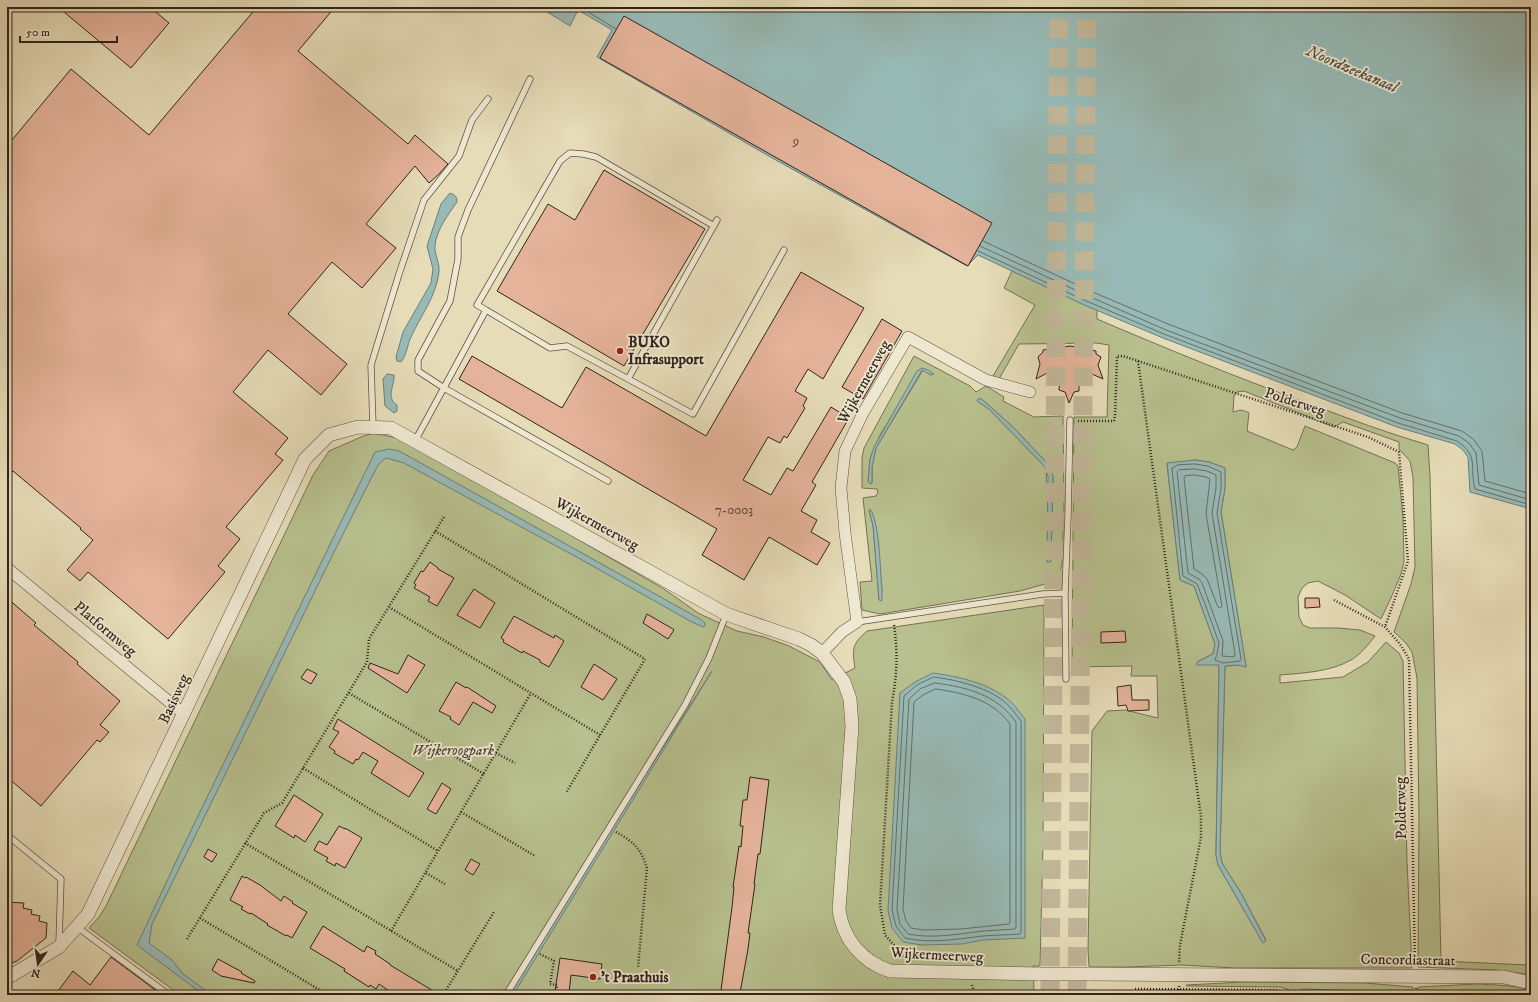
<svg xmlns="http://www.w3.org/2000/svg" width="1538" height="1002" font-family="'IM FELL DW Pica',serif">
  <rect width="100%" height="100%" fill="#e6dcb8"/>
  <filter id="stains"><feTurbulence type="fractalNoise" baseFrequency=".005" numOctaves="4"/><feColorMatrix values="0 0 0 0 .2 0 0 0 0 .09 0 0 0 0 .02 0 0 0 .5 -.17"/></filter>
  <radialGradient id="worn" r=".72"><stop offset=".6" stop-color="#630" stop-opacity="0"/><stop offset="1" stop-color="#630" stop-opacity=".3"/></radialGradient>
  <path fill="#b7c08e" stroke="#737255" fill-rule="evenodd" d="M1012,271l85,39v9c70,30 141,59 213,85 39,15 78,29 118,41l2,31 11,485 87,4 3,1v9l-34,-5 -79,-3 1,-149 -2,-140 -5,-26 -6,-9 -12,-11 17,-48 4,-17 -2,-90 -3,-16 -11,-12v-7l-56,-20 -9,5 -90,-36 -7,1 -3,4 -1,16c7,-2 9,-3 16,1l-2,18 46,19 4,-3 8,-21 90,37 3,3 5,52 1,44 -3,12 -10,24 -10,21 -36,-24 -27,-14 -10,2 -6,5 -4,9 1,20 4,8 7,3h28l22,2 15,6c-7,9 -14,18 -24,24 -21,12 -48,13 -71,15v8l63,-6 25,-15 18,-20 13,11 4,8 4,201 5,106h-177l-53,-3 -55,2h-38l-1,-17 4,-219 15,-20 18,-1 33,8 -1,-42h-26l1,-10 -60,1 2,-250h33l2,-72 -13,-2 -77,1 -20,35 -6,-3 42,-71 -31,-17zM1195,460l14,2 16,6v20l-4,24 25,155 -7,-2 -14,1 -5,186 2,11 19,30 25,47 -3,3 -45,-78 -2,-10 3,-190 -22,-3 16,-8 2,-10 -21,-58 -14,-6 -13,-116z
    M914,356l56,30 6,6 10,-6 18,11 -1,4 31,16 29,-1 1,91 -2,57 -2,8 -15,12 -25,7 -140,23 -18,-4 -2,-28 12,-1 -9,-83 13,-2 2,-4 -1,-3 -15,-1v-30l2,-10zM922,368l9,7 -8,-5 -47,78 -4,19v16l-4,-2 2,-22 10,-24zM979,398l5,3 30,27 32,34 4,5 3,9 -2,84 -1,2 -4,-94 -57,-59 -12,-8zM869,511l7,16 6,63 -3,10 -6,-75z
    M373,433l24,5 16,6 251,145 34,24 15,7 24,11 27,6 25,9 31,16 12,18 23,-12c-3,-19 -3,-24 12,-37l177,-26 -1,240 -3,121h-7l1,25h6v4h-860l-91,-67 10,-11 7,-11 207,-431 16,-24 32,-14z
    M1244,982l121,1 48,4v4l-2,1 -109,-3 -6,5 -9,-5 -7,-2 -93,-1 -1,-1z
    M1477,984c18,1 36,1 54,6v5l-113,-1v-7z
    M1089,991l78,1 5,3h-83z"/>
  <path fill="#98bab6" stroke="#6e7e78" d="M539,7h992v502l-61,-17 -2,-35 -5,-7 -8,-6 -58,-17 -234,-89 -81,-34 -104,-49 -11,11 -193,-107 -177,-102 15,-27 -34,-20 -8,16z
    M450,193c5,2 7,3 7,9 -9,13 -20,27 -22,43 -1,9 5,18 4,27 -3,25 -18,43 -28,65 -4,8 -4,18 -10,25l-4,-1 -1,-4 7,-25 28,-49 2,-14 -6,-23 14,-42z
    M922,368l6,2 6,4 -3,1 -9,-5 -46,78 -4,19v16l-1,1 -3,-2 2,-23 4,-12 43,-76z
    M387,374l7,1c1,11 -9,22 3,30v6l-3,2 -9,-7 -2,-27z
    M979,398l5,3 30,27 32,34 4,5 3,9 -2,84 -1,2h-3v-8l1,-77 -2,-9 -57,-59 -12,-8z
    M389,449l10,2 11,6 290,162 5,4v3l-2,1 -13,-6 -108,-61 -178,-97 -18,-5 -4,3 -4,4 -43,85 -183,374 -3,19 23,17 11,14 29,21h-8l-67,-50 43,-92 195,-401z
    M1195,460l14,2 16,6v20l-4,24 25,155 -8,-2 -13,1 -5,186 2,11 19,30 25,48 -3,2 -45,-78 -2,-10 3,-190h-22v-3l16,-8 2,-10 -21,-58 -14,-6 -13,-117z
    M870,509c10,14 10,62 12,81v10l-1,1 -2,-1 -6,-75 -4,-14z
    M712,671l-199,324h-9z
    M933,673c27,4 57,10 78,29 5,4 9,12 14,17v219l-42,2 -21,4 -40,1 -19,-3 -11,-14 -4,-17 12,-218 15,-11z"/>
  <g fill="none" stroke-linecap="round" stroke-linejoin="round">
    <path stroke="#646f69" stroke-width="1" d="M580,7l36,22
      M983,241l105,49 80,34 234,89 60,18 11,8 9,12 3,30 46,13
      M980,246l106,49 80,35 234,88 59,18 10,7 7,10 3,32 52,15
      M978,251l106,49 80,34 234,89 59,18c23,16 12,26 18,48l56,16
      M1195,464l13,2 13,6v16l-4,25 24,146 -1,2 -17,2 -8,-3 2,-6 2,-11 -14,-39 -8,-20 -14,-8 -11,-108 6,-3z
      M1195,469l12,2 9,4v13l-4,25 23,141 -1,3 -12,-1 1,-15 -21,-58 -3,-4 -11,-6 -11,-101 2,-2z
      M1195,475l11,2 4,2 -4,35 16,92 -2,2 -2,-1 -11,-28 -5,-5 -8,-5 -10,-91 1,-2z
      M934,677c23,3 58,11 75,29 4,4 8,10 12,15v211l-1,2c-13,1 -25,1 -37,2 -26,3 -52,8 -78,2l-9,-12 -4,-16 12,-214 13,-11z
      M935,683c32,4 62,12 81,39v205l-1,2c-11,1 -21,1 -32,2 -25,3 -50,8 -75,3l-8,-10 -3,-14 12,-211 11,-10z
      M936,689c28,4 57,11 74,35v198l-1,2 -48,5 -38,1 -12,-2 -5,-7 -3,-12 11,-207 9,-7z"/>
  </g>
  <path fill="#e5b39a" stroke="#2f241c" d="M58,7h92l19,16 -38,45z
    M257,7h78l-37,44 110,93 7,-9 33,29 -9,10 -10,9 -14,-17 -49,58 30,24 -34,40 -30,-26 -44,52 59,50 -26,31 -53,-45 -35,42 55,46 -13,16 8,6 -57,67 14,12 -22,27 7,6 -57,67 -80,-67 -8,9 -13,-11 26,-30 -13,-11 1,-1 -68,-57 -6,7v-332l64,-77 78,66z
    M624,16l368,207 -24,43 -368,-208z
    M604,170l101,59 -81,137 -127,-75 51,-87 27,16z
    M801,272l63,36 -41,71 -15,-10 -13,22 12,7 -4,8 2,2 -18,30 -3,-2 -4,7 -12,-6 -25,43 28,15 16,-27 6,3 38,-64 18,11 -37,64 4,3 -15,26 16,9 -6,12 19,11 -13,22 -48,-28 -25,43 -42,-25 15,-26 -258,-150 13,-23 90,52 24,-41 120,69z
    M882,319l20,12 -39,68 -21,-12z
    M1070,346l26,5v3l5,3 -3,8 5,14 -11,-5 -13,3v14l-5,1 -5,11 -4,-11 -6,-2 1,-13 -13,-4 -11,6 4,-15 -2,-7 5,-5v-2z
    M430,562l8,6v1l16,9 -17,28 -9,-5 2,-4 -16,-9 2,-3 -2,-2 7,-12 2,1z
    M474,589l21,14 -15,25 -23,-13z
    M7,598l29,25 -2,2 44,37 -1,2 43,37 -20,24 9,7 -9,10 -3,-2 -56,66 -34,-29z
    M1305,598h14l1,9 -15,1z
    M647,614l26,15 1,1 -6,9 -25,-16z
    M514,616l40,22 1,-3 9,6 -15,26 -9,-5v-2l-17,-9 -1,2 -19,-11 1,-2 -3,-2z
    M1125,631l1,11 -25,1v-11z
    M408,655l17,10 -18,28 -39,-25 2,-5 28,11z
    M594,664l23,15 -14,21 -22,-13z
    M307,669l10,5 -6,10 -10,-6z
    M456,682l10,6 1,-1 29,19 -4,7 -19,-11 -14,23 -9,-6 1,-2 -12,-6z
    M1131,685l1,15h17v10l-21,1 -2,-6 -8,1 -1,-19z
    M338,719l86,54 -15,24 -38,-24 7,-12 -15,-9 -5,8 -2,-1 -3,5 -19,-11 1,-2 -6,-4 10,-15 -6,-3z
    M750,777l19,3 -9,74h-2l-4,30h1l-7,49h2l-2,16 -8,44 -19,-3 11,-83 2,-20h-1l6,-41 2,1 2,-21h-3l3,-26h4z
    M442,783l9,6 -15,25 -9,-5z
    M294,795l29,19 -18,28 -10,-7 -1,3 -19,-12z
    M339,826l6,3v-1l17,10 -17,30 -9,-5 -1,3 -9,-5 2,-3 -14,-8 5,-9 8,4z
    M208,849l9,5 -5,8 -8,-5z
    M471,859l9,5 -7,11 -8,-5z
    M242,876l3,2 1,-1 14,8 21,16 3,-5 9,6 -1,1 15,9 -15,26 -5,-3 -1,1 -19,-11 1,-1 -17,-11 -1,1 -9,-5 2,-2 -13,-7z
    M7,902l17,1 -1,5 9,2 -1,4 9,2 -1,5 8,2 -1,15 -29,23 -10,4z
    M323,926l41,26 3,-6 9,5 -1,3 15,10v1l50,30h-45l-16,-11 -3,5 -6,-4 -1,2 -25,-16 1,-2 -35,-21z
    M111,957l51,38h-107l18,-24 17,14z
    M560,958l42,6 -2,15 -29,-4 -2,18 -14,-2z
    M218,959l24,13 -1,1 14,8 -1,2 -33,-7 -9,-6z"/>
  <g fill="none" stroke-linecap="round" stroke-linejoin="round">
    <path stroke="#c1b799" stroke-width="19" stroke-dasharray="19 10" stroke-linecap="butt" d="M1050,995l9,-988
      M1077,995l10,-988"/>
    <g stroke="#5d5243" stroke-width="7">
      <path id="service" d="M530,79l-62,131 -10,27v22l-8,42 -32,59v11l26,17 164,93
        M486,310l-9,-5 83,-144 10,-8 13,1 13,3 118,69
        M628,379l89,-159
        M373,427l-2,-62 28,-91 25,-74 35,-44 13,-36 16,-21
        M415,441l71,-131 64,38 17,-2 126,68 91,-164
        M1065,593l1,86
        M857,622l186,-28 22,-1 3,-77 2,-96
        M7,835l54,44 -2,64
        M77,927l92,68
        M506,995l179,-290 24,-47 17,-43"/>
    </g>
    <g stroke="#5d5243" stroke-width="12">
      <path id="minor" d="M7,568l177,146
        M822,653l20,-21 15,-10 -12,-89 -4,-45 4,-37 18,-38 45,-76 78,43 44,12"/>
    </g>
    <g stroke="#5d5243" stroke-width="14">
      <path id="tertiary" d="M1088,974l416,3 27,6
        M7,978l52,-31 29,-33 217,-455 24,-24 29,-8 33,1 335,186 73,25 12,6 11,8 22,29 6,17 2,27 -13,184c4,29 23,52 51,61l150,3"/>
    </g>
    <path stroke="#2f241c" stroke-width="2.5" stroke-dasharray="1 2" stroke-linecap="butt" d="M1138,361l63,456v20l-21,108 -1,18
      M1078,421h36l1,-5 2,-60h6l245,81 31,15 9,109 -23,66
      M435,531l210,128 -79,134
      M1334,600l51,27 15,17 9,15 6,306
      M389,607l211,128
      M894,625c4,26 3,52 -2,77l-12,203 5,30 21,24
      M349,693l135,81
      M496,753l19,10
      M303,768l135,83
      M461,812l74,44
      M616,832c18,10 25,17 31,36l-9,100
      M245,843l213,128
      M426,873l19,11
      M200,918l128,77
      M391,931l140,-238
      M187,939l77,-126 18,-10 85,-141 2,-23 75,-122
      M540,954l14,7 -4,23 7,1 -1,10
      M972,985l3,10
      M1179,986l1,9
      M1416,988v7
      M1135,989l141,1 14,5
      M443,995l51,-83
      M1299,995l4,-4 113,3"/>
    <use href="#service" stroke="#efe8d1" stroke-width="5.5"/>
    <use href="#minor" stroke="#efe8d1" stroke-width="11"/>
    <use href="#tertiary" stroke="#efe8d1" stroke-width="13"/>
    <g stroke="#5d5243" stroke-width="14" stroke-linecap="butt">
      <path id="tertiary-bridge" d="M1040,974h48"/>
    </g>
    <use href="#tertiary-bridge" stroke="#efe8d1" stroke-width="13"/>
  </g>
  <g fill="#8f2418" stroke="#efe8d1" stroke-width="1.5">
    <circle cx="620" cy="351" r="4"/>
    <circle cx="593" cy="977" r="4"/>
  </g>
  <g text-anchor="middle" dominant-baseline="central" stroke-width="3.5" stroke-linejoin="round" paint-order="stroke">
    <g font-size="13" fill="#5c483c">
      <text x="796" y="141">9</text>
      <text x="734" y="510">7-0003</text>
    </g>
    <g font-size="15" font-weight="bold" fill="#2f241c" stroke="#efe8d1" text-anchor="start">
      <text x="628" y="342">BUKO<tspan x="628" dy="17">Infrasupport</tspan></text>
      <text x="601" y="977">'t Praathuis</text>
    </g>
    <g font-size="15" fill="#2f241c" stroke="#efe8d1">
      <text transform="translate(864 382) rotate(-61)">Wijkermeerweg</text>
      <text transform="translate(1295 402) rotate(18)">Polderweg</text>
      <text transform="translate(597 524) rotate(29)">Wijkermeerweg</text>
      <text transform="translate(105 629) rotate(40)">Platformweg</text>
      <text transform="translate(174 699) rotate(-65)">Basisweg</text>
      <text transform="translate(1401 808) rotate(-91)">Polderweg</text>
      <text transform="translate(937 955) rotate(3)">Wijkermeerweg</text>
      <text transform="translate(1408 960) rotate(1)">Concordiastraat</text>
    </g>
    <g font-size="15" font-style="italic" fill="#514b38" stroke="#efe8d1">
      <text x="453" y="750">Wijkeroogpark</text>
    </g>
    <g font-size="16" font-style="italic" fill="#4e514a" stroke="#efe8d1">
      <text transform="translate(1352 69) rotate(23)">Noordzeekanaal</text>
    </g>
  </g>
  <rect width="1538" height="1002" fill="none" stroke="#e6dcb8" stroke-width="24"/>
  <rect x="8" y="8" width="1522" height="986" fill="none" stroke="#2f241c" stroke-width="2"/>
  <rect x="12" y="12" width="1514" height="978" fill="none" stroke="#2f241c"/>
  <g transform="translate(38 964) rotate(193)" stroke="#efe8d1" stroke-width="3" paint-order="stroke">
  <path d="M0-3L7 15L0 10L-7 15Z" fill="#2f241c"/>
  <text y="-6" font-size="11" font-weight="bold" text-anchor="middle" fill="#2f241c">N</text>
  </g>
  <path d="M20 36v6h97v-6" fill="none" stroke="#2f241c" stroke-width="2"/>
  <text x="26" y="36" font-size="12" fill="#2f241c" stroke="#efe8d1" stroke-width="3" paint-order="stroke">50 m</text>
  <rect width="100%" height="100%" filter="url(#stains)"/>
  <rect width="100%" height="100%" fill="url(#worn)"/>
</svg>
